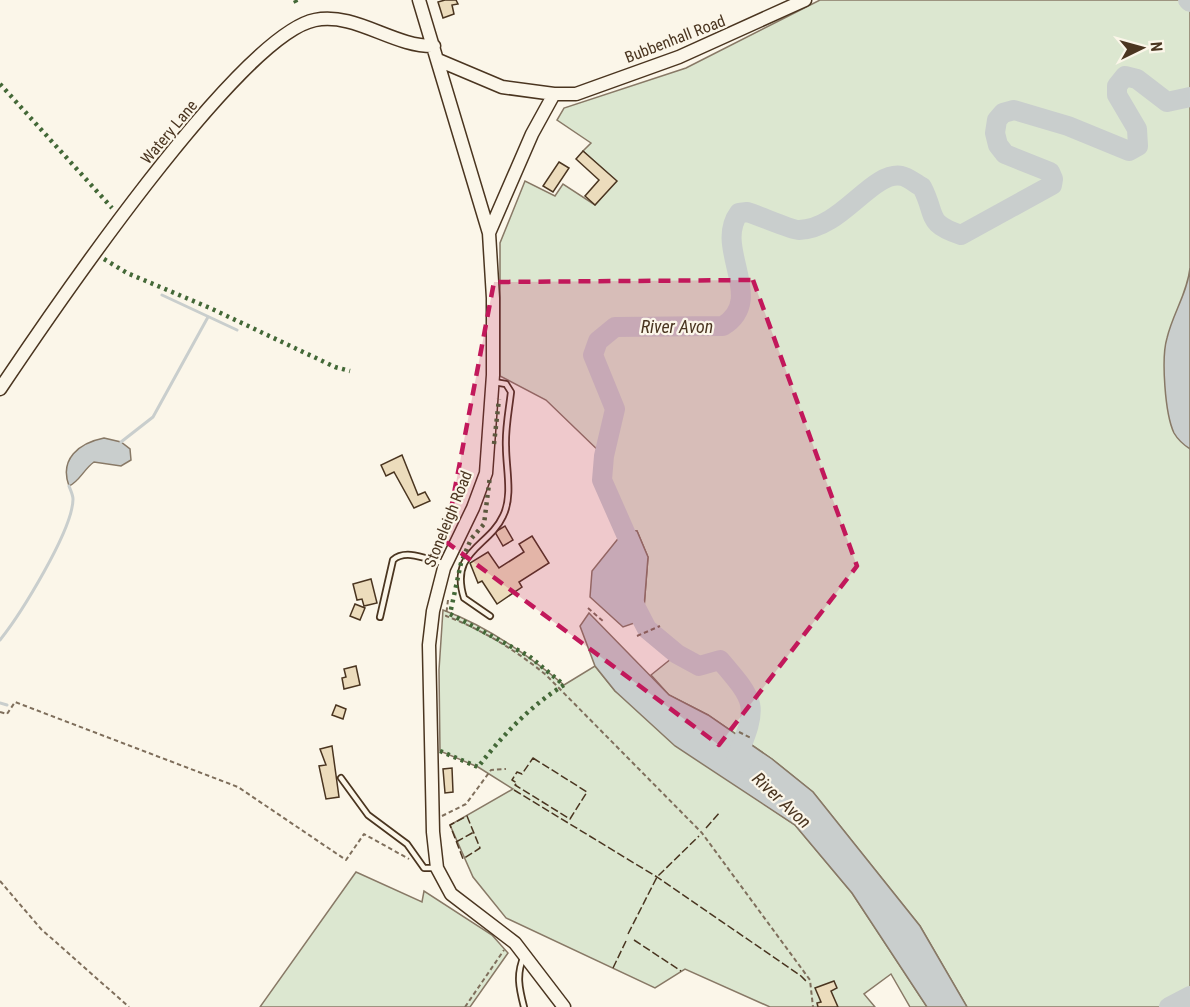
<svg xmlns="http://www.w3.org/2000/svg" width="1190" height="1007" font-family="'Roboto Condensed',sans-serif">
  <rect width="100%" height="100%" fill="#fbf6e9"/>
  <path fill="#dce7d0" stroke="#887966" stroke-width="1.5" d="M820,0h370v1007h-223l-47,-81 -107,-134 -41,-33 -64,-44 -39,-20 -18,-20 26,-21 -30,-25 -4,-9 5,-63 -11,-26 -12,-1 -23,-50 2,-24 -58,-56 -46,-24v-133l25,-62 30,15 8,-12 32,21 21,-24 -33,-30 8,-8 -34,-23 7,-12 122,-40z
    M443,610c44,16 85,45 121,75l31,-19 20,25 127,98 53,36 57,68 75,114h-17l-19,-33 -27,20 11,13h-105l-85,-38 -30,19 -149,-70 -33,-41 -23,-52 63,-36 -35,-22 -38,-16 -1,-81z
    M356,872l66,30 2,-11 68,44 16,18 -38,54h-210z"/>
  <path fill="#c9cecd" stroke="#887966" stroke-width="1.5" d="M1190,268v181c-6,-4 -12,-9 -16,-16 -9,-19 -13,-75 -7,-95 6,-25 20,-44 23,-70z
    M104,438l17,4 9,7 1,11 -10,6 -27,-4c-10,7 -15,20 -25,24 -10,-27 10,-43 35,-48z
    M625,530l12,1 11,26 -5,63 -20,7 -33,-30 2,-26z
    M589,613l80,82 39,20 64,44 41,33 107,134 47,81h-40l-75,-114 -57,-68 -120,-79 -60,-55 -20,-25 -15,-40z"/>
  <g fill="none" stroke-linecap="round" stroke-linejoin="round">
    <path stroke="#c9cecd" stroke-width="3" d="M162,295l75,35
      M121,442l32,-25 55,-100
      M0,640c20,-25 73,-110 73,-141 0,-4 -3,-10 -4,-13
      M0,703l7,2"/>
    <path stroke="#c9cecd" stroke-width="20" d="M1188,0l2,2
      M632,553v-5l-30,-68 2,-24 11,-47 -22,-54 5,-14 17,-14 108,-1c44,-27 -10,-78 16,-113l8,-1c11,3 44,18 52,18 43,-1 73,-60 103,-54 6,1 14,8 20,11 15,29 3,36 39,48l91,-50 1,-6 -3,-7 -45,-18 -7,-9 -3,-12 2,-13 6,-7 11,-3 54,16 61,25 9,-5 -1,-17 -20,-34v-9l8,-10 12,3 30,23 23,-5
      M631,598l16,31 30,25 22,12 21,-6c37,43 38,45 17,97l5,5
      M1169,1007l21,-11"/>
  </g>
  <path fill="#ecdcbc" stroke="#4a3520" stroke-width="1.5" d="M445,0h11l2,4 -6,1 2,9 -11,4 -5,-16z
    M583,151l34,30 -22,24 -10,-9 14,-16 -23,-21z
    M559,162l10,6 -16,24 -10,-6z
    M402,455l16,40 7,-3 5,9 -16,7 -20,-36 -8,4 -5,-11z
    M505,526l8,14 -10,6 -8,-14z
    M532,536l17,27 -30,19 3,5 -25,17 -15,-23 -4,2 -8,-20 18,-11 11,16 25,-16 -5,-8z
    M371,579l6,24 -13,3 -2,-7 -5,1 -4,-16z
    M355,604l10,4 -5,12 -10,-4z
    M356,666l4,19 -16,4 -2,-11 4,-1 -2,-8z
    M336,705l10,4 -3,10 -11,-4z
    M332,746l7,51 -13,2 -7,-33 7,-1 -6,-16z
    M452,768l1,24 -8,1 -2,-24z
    M834,981l3,7 -6,3 7,16h-20l-1,-4 4,-1 -6,-14z"/>
  <g fill="none" stroke-linecap="round" stroke-linejoin="round">
    <g stroke="#4a3520" stroke-width="8">
      <path id="service" d="M490,616l-26,-18c-15,-47 25,-51 39,-82 10,-20 3,-47 3,-69 -1,-18 3,-37 5,-55l-5,-8 -12,-2
        M380,617l13,-57c13,-12 35,0 50,3
        M341,778l27,37 39,29 17,24h13
        M524,1007c-5,-19 -8,-33 0,-51"/>
    </g>
    <g stroke="#4a3520" stroke-width="15">
      <path id="tertiary" d="M419,0l70,233 4,65v77l-7,98 -13,35 -29,60 -11,43 -4,34 4,187 4,36 14,26 64,49 49,64
        M438,60l64,27 52,7h22l103,-37 126,-57
        M489,233l43,-99 22,-40
        M0,389c49,-73 239,-354 315,-369 41,-8 78,27 119,26"/>
    </g>
    <path stroke="#7f6f5c" stroke-width="2" stroke-dasharray="4.5 3" stroke-linecap="butt" d="M448,600l-2,16c35,13 71,35 100,59l156,158 108,147 3,27
      M588,608l16,14
      M637,636l23,-10
      M0,712l7,2 8,-12 223,85 108,73 18,-26 45,25
      M739,732l12,6
      M442,816l24,-12 25,-34 15,-1
      M0,881l41,48 88,78
      M465,1007l39,-57"/>
    <use href="#service" stroke="#fbf6e9" stroke-width="4.5"/>
    <use href="#tertiary" stroke="#fbf6e9" stroke-width="12"/>
    <path stroke="#436837" stroke-width="4.5" stroke-dasharray="3 4.5" stroke-linecap="butt" d="M295,0l2,4
      M0,84l112,124
      M104,259l23,14 83,35 125,59 15,4
      M494,444l5,-45
      M440,751l38,16c23,-30 53,-62 86,-82l-35,-29 -79,-42 11,-51 10,-24 13,-15 6,-48"/>
    <path stroke="#4a3520" stroke-width="1.5" stroke-dasharray="8 3" stroke-linecap="butt" d="M533,758l54,34 -17,27 -55,-34 2,-2 -5,-3 5,-8 5,2z
      M514,790l143,87 144,99 6,6
      M467,816l13,32 -17,11 -13,-34z
      M706,828l14,-16
      M456,842l18,-10
      M628,934l29,-57 42,-41
      M634,940l47,31
      M613,968l13,-27"/>
  </g>
  <path fill="#c2185b" fill-opacity="0.2" stroke="#c2185b" stroke-width="4.5" stroke-dasharray="12 8" stroke-linejoin="round" d="M753,280l104,286 -138,179 -274,-204 49,-259z"/>
  <g text-anchor="middle" dominant-baseline="central" stroke-width="4.5" stroke-linejoin="round" paint-order="stroke">
    <g font-size="16" fill="#4a3520" stroke="#fbf6e9">
      <text transform="translate(675 39) rotate(-21)">Bubbenhall Road</text>
      <text transform="translate(169 132) rotate(-50)">Watery Lane</text>
      <text transform="translate(448 519) rotate(-68)">Stoneleigh Road</text>
    </g>
    <g font-size="18" font-style="italic" fill="#4a3520" stroke="#fbf6e9">
      <text x="677" y="326">River Avon</text>
      <text transform="translate(782 800) rotate(43)">River Avon</text>
    </g>
  </g>
  <g transform="translate(1142 48) rotate(85)" stroke="#fbf6e9" stroke-width="4.5" paint-order="stroke">
  <path d="M0-4.5L10 22L0 15L-10 22Z" fill="#4a3520"/>
  <text y="-9" font-size="16" font-weight="bold" text-anchor="middle" fill="#4a3520">N</text>
  </g>
</svg>
